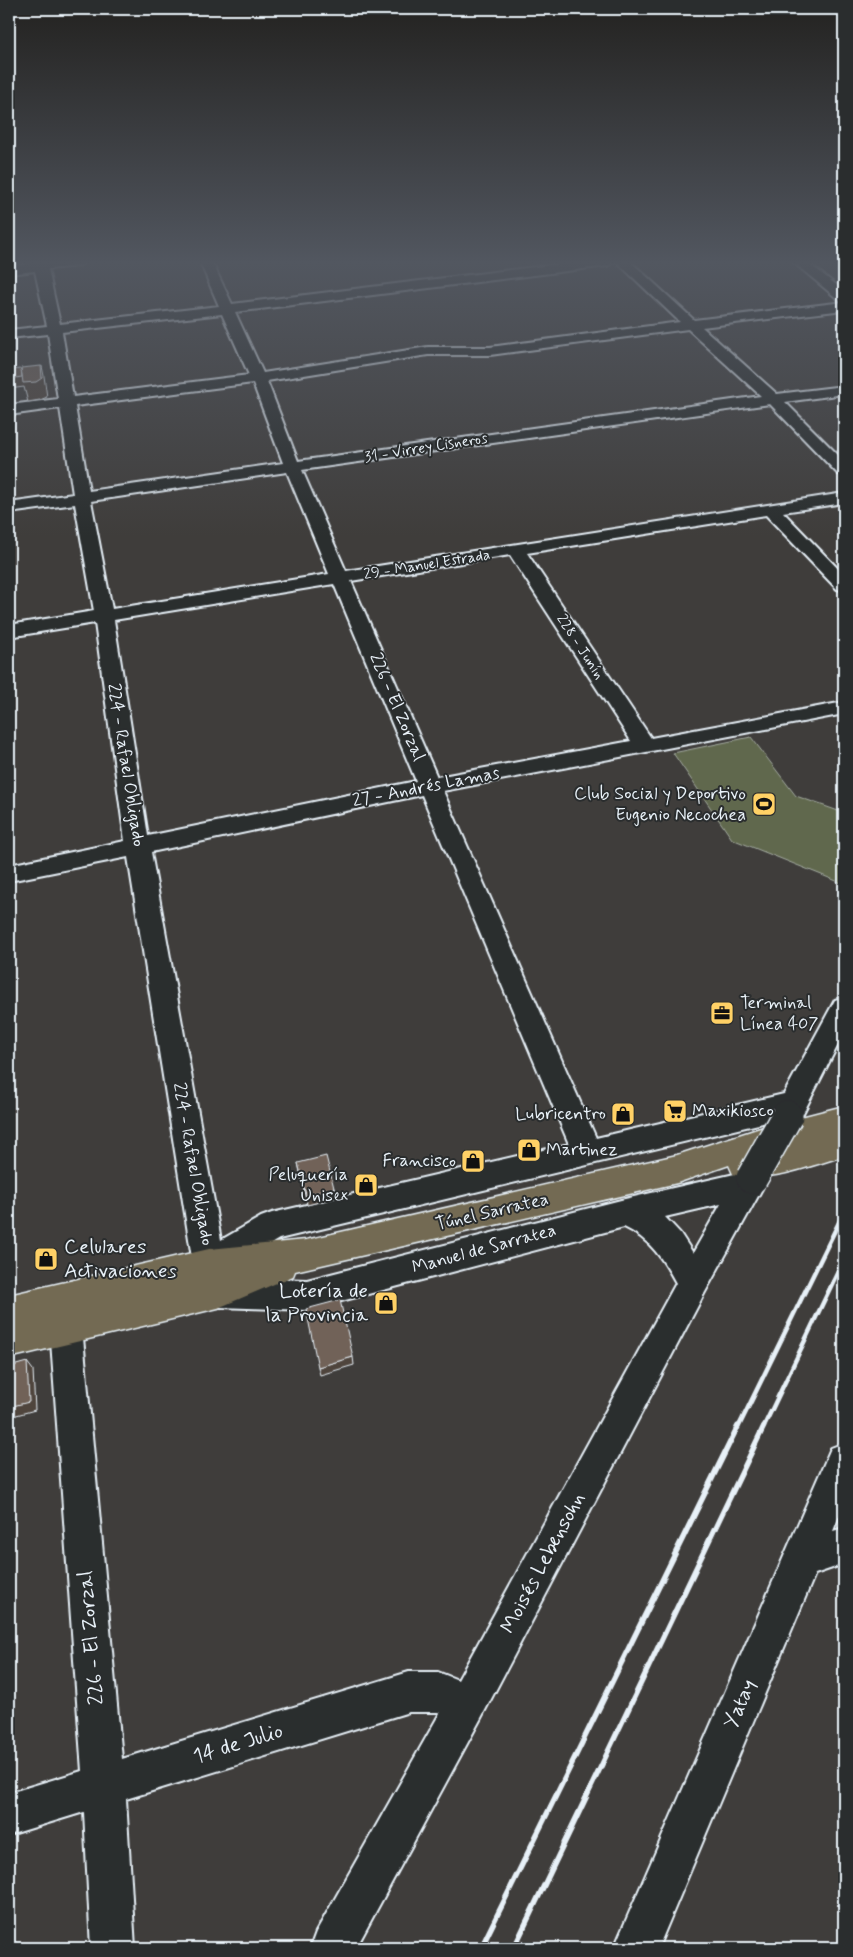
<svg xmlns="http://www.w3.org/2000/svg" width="853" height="1957" font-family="Mynerve,sans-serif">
  <rect width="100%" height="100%" fill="#3f3d3b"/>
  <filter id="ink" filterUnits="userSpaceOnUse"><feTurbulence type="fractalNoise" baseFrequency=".02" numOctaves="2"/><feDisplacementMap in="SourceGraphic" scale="10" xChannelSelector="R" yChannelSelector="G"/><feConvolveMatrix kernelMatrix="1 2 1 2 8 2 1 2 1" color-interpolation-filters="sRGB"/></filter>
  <g filter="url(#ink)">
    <path fill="#61674d" stroke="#a4aca2" d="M751,737l45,59 48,17v71l-112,-45 -59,-86z"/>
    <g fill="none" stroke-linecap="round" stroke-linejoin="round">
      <g stroke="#e8f1f8" stroke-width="4">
        <path id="minor" d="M43,262h41l-6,4 -30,3 12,55 159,-18 -19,-44h12l20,42 343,-42h38l-6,4 -372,46 28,61 165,-26h62l190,-25 -63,-60h14l63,58 150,-18v8l-142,17 75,67 67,-8v8l-59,8 59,59v14l-6,-1 -68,-70 -468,66 44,101 498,-78v10l-61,9 61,63v16l-7,-2 -71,-74 -239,38 124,185 193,-36v12l-401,77 153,347 188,-44 51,-94 9,-3v36l-47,92 -10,3 -10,-3 -2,-5 -496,119 -59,35 -11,5 -11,-5 -5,-10 -65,-407 -119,24v-16l116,-24 -30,-218 -86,14v-12l85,-14 -19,-107 -66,9v-10l64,-9 -13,-86 -51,7v-10l49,-6 -10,-65 -39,4v-8l38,-4 -12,-55 -26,3v-8zM222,314l27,61 -176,22 -11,-65zM688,329l73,67 -463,65 -31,-80 161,-26h62zM253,383l30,80 -194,28 -14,-85zM287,472l42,102 -217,35 -21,-108zM510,555l121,186 -194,36 -86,-196zM334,584l82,197 -268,55 -34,-216zM422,795l147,349 -297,69 -11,4 -40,23 -70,-388z
          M793,262h14l37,29v10l-5,-1z
          M752,1165l11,4 4,9 -4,9 -59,107 -223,424 -125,230h-46l6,-16 124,-219 -2,-1h-29l-283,87 9,149h-44l-7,-136 -75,23v-42l73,-22 -32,-444 4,-11 12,-5 12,5 4,11 40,432 287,-87h29l20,8 218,-397c-13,-24 -26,-44 -52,-56l-317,83 -88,-3 -11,-4 -5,-11 5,-11 11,-4 88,3 318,-81 114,-26 2,-4zM721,1204l-28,49 -13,-20 -15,-16z
          M844,1443v60l-11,28 11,-3v36l-29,10 -157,374h-44l217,-500z"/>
      </g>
      <g stroke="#e8f1f8" stroke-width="3">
        <path id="major" d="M844,1106v50c-32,9 -80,29 -111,18l-4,-9 -52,18 -382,88 -2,5 -75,32 -209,50v-63l200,-46 97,-9 371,-85 93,-30z"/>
      </g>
      <use href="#minor" fill="#2a2d2e" fill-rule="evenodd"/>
      <use href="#major" fill="#736b52" fill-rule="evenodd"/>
      <path stroke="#e8f1f8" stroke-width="4.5" d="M738,1428l106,-216
        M763,1428l81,-169"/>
      <path stroke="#e8f1f8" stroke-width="5.5" d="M481,1948l257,-522
        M514,1948l250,-522"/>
      <g stroke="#e8f1f8" stroke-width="34" stroke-linecap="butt">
        <path id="minor-bridge" d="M752,1178l35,-62"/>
      </g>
      <use href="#minor-bridge" stroke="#2a2d2e" stroke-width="31"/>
    </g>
    <path fill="#61544c" stroke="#e8f1f8" d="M298,1163l36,25 1,10 -28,7z"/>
    <path fill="#4f453e" stroke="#e8f1f8" d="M42,366l2,10 3,21 -7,3 -12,2 -4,-15 -15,2v-10z
      M334,1188l1,10 -28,7 -1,-10z
      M353,1357l1,8 -34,10 -2,-8z
      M27,1362l6,8 2,40 -26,7v-10z"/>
    <path fill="#716258" stroke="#e8f1f8" d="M41,366l1,12 -6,4 -13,1 -2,-15z
      M21,369l1,8 -13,2v-9z
      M326,1156l8,32 -28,7 -8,-32z
      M340,1300l13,57 -35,10 -12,-58z
      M27,1362l2,40 -20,5v-40z"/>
  </g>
  <linearGradient id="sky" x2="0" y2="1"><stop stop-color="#232220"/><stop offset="0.49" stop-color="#525760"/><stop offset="1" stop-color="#525760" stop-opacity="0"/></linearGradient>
  <rect width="853" height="536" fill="url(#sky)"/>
  <defs>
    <g id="stadium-square" transform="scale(1.25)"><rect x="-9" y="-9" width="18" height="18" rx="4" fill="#ffd166" stroke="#2a2d2e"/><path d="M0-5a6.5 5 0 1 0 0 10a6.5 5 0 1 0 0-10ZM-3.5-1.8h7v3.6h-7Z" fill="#111"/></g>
    <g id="office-square" transform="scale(1.25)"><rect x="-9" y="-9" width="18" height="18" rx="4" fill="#ffd166" stroke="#2a2d2e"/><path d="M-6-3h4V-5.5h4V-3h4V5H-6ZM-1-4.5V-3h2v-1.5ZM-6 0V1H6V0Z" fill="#111"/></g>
    <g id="supermarket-square" transform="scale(1.25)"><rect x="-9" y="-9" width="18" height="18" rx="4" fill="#ffd166" stroke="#2a2d2e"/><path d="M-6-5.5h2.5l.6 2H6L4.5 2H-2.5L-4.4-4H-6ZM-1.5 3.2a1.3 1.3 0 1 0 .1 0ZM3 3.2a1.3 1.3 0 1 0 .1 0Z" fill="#111"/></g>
    <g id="shop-square" transform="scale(1.25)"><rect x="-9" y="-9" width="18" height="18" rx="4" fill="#ffd166" stroke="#2a2d2e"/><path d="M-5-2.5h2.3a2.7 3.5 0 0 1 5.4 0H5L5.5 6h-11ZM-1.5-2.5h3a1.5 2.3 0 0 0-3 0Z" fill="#111"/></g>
  </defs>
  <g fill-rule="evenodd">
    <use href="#stadium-square" x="764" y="804"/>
    <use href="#office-square" x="722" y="1013"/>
    <use href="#supermarket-square" x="675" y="1111"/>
    <use href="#shop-square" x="623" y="1114"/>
    <use href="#shop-square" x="529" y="1150"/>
    <use href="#shop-square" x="473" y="1161"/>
    <use href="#shop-square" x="366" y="1185"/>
    <use href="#shop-square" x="46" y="1259"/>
    <use href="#shop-square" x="386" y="1303"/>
  </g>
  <g text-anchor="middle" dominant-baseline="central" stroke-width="4" stroke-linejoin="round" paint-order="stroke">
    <g font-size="15" fill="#e8f1f8" stroke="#2a2d2e">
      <text transform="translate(426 448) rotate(-9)">31 - Virrey Cisneros</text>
      <text transform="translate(427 565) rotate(-9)">29 - Manuel Estrada</text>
      <text transform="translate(580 647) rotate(57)">228 - Junín</text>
    </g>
    <g font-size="18" fill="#e8f1f8" stroke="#2a2d2e">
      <text transform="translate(397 707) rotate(67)">226 - El Zorzal</text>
      <text transform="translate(126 765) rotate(81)">224 - Rafael Obligado</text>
      <text transform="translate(426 787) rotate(-11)">27 - Andrés Lamas</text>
      <text transform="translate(193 1164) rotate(80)">224 - Rafael Obligado</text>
      <text transform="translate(492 1212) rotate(-13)">Túnel Sarratea</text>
      <text transform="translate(484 1249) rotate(-15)">Manuel de Sarratea</text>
    </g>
    <g font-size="18" fill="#e8f1f8" stroke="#2a2d2e" text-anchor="end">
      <text x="746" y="794">Club Social y Deportivo<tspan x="746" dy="21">Eugenio Necochea</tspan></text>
      <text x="740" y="1003" text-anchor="start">Terminal<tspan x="740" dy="21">Línea 407</tspan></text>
      <text x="692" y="1111" text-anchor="start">Maxikiosco</text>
      <text x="606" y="1114">Lubricentro</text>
      <text x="546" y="1150" text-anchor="start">Martinez</text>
      <text x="456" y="1161">Francisco</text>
      <text x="348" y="1175">Peluquería<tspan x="348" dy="21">Unisex</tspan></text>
    </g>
    <g font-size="21" fill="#e8f1f8" stroke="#2a2d2e" text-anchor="start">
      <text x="64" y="1247">Celulares<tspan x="64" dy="24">Activaciones</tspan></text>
      <text x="368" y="1291" text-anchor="end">Lotería de<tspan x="368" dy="24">la Provincia</tspan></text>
    </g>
    <g font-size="21" fill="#e8f1f8" stroke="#2a2d2e">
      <text transform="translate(543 1563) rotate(-62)">Moisés Lebensohn</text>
      <text transform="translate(91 1638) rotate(-95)">226 - El Zorzal</text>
      <text transform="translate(740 1704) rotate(-67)">Yatay</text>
      <text transform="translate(238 1744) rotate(-17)">14 de Julio</text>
    </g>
  </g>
  <rect width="853" height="1957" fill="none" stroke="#2a2d2e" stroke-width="30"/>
  <rect x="15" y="15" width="823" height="1927" fill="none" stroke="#e8f1f8" stroke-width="2" filter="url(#ink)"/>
</svg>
